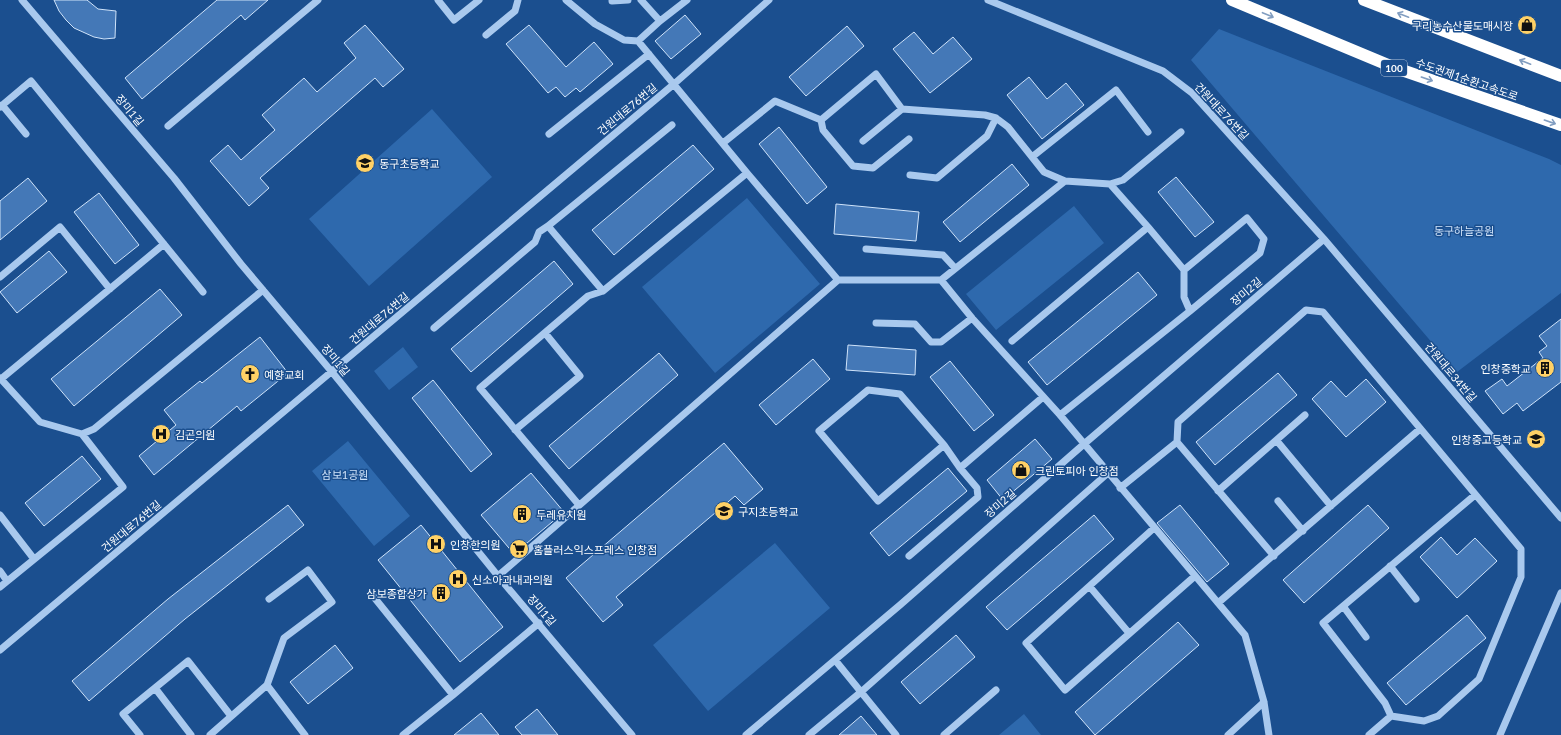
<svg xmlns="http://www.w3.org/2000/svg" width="1561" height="735" font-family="Lato,'Noto Sans KR',sans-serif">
  <rect width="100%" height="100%" fill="#1b4f8f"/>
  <path fill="#2e69ad" d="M1219,29l330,130 12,6v128l-104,79 -266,-312z
    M432,109l60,68 -123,109 -60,-67z
    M747,198l73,86 -105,89 -73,-86z
    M1074,206l30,37 -108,87 -30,-36z
    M403,347l15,20 -29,23 -15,-19z
    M348,441l62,75 -36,30 -62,-75z
    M775,543l55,65 -122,103 -55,-66z
    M1024,714l17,21h-42z"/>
  <path fill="#4478b7" stroke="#cfe3fa" d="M54,0h33l11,9 18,2 -1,27 -11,1 -10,-2 -20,-9 -8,-8 -7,-9z
    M217,0h51l-23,20 -4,-5 -99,84 -17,-21z
    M685,15l16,19 -30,25 -16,-18z
    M365,25l39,44 -21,18 -8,-9 -115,100 9,10 -20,18 -39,-45 18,-16 13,15 34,-30 -13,-15 42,-37 13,14 39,-34 -12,-15z
    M529,25l37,42 28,-25 19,22 -33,28 -4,-4 -11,9 -9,-10 -8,6 -42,-49z
    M847,26l17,20 -58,50 -17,-19z
    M914,32l19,22 20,-17 19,22 -42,34 -37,-44z
    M1029,77l18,22 19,-16 18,22 -42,34 -35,-44z
    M779,127l48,60 -20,17 -48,-60z
    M693,145l21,24 -100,86 -22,-25z
    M1012,164l17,21 -69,57 -17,-20z
    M1176,177l38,45 -19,15 -37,-45z
    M28,178l19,23 -47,39v-39z
    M99,193l40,52 -24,19 -41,-52z
    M836,204l83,8 -3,29 -82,-7z
    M49,251l18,21 -50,41 -17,-21z
    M554,261l19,23 -102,88 -20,-23z
    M1138,272l19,23 -110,90 -19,-23z
    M160,289l22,26 -108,91 -23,-27z
    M1561,319v63l-38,29 -6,-8 -14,11 -18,-23 17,-12 5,7 36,-28 -4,-6 8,-6 -8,-10z
    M260,337l28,36 -47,38 -4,-5 -83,69 -15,-19 37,-31 -12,-15 36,-29 2,2z
    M848,345l68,5 -1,25 -69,-5z
    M659,353l19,22 -109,94 -20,-23z
    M813,359l17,20 -54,46 -17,-20z
    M950,361l44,54 -20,16 -44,-54z
    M1278,373l19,22 -82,70 -19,-23z
    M1366,379l20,23 -40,35 -34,-38 19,-18 15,16z
    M433,380l59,74 -21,18 -59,-74z
    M1035,439l17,20 -49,41 -16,-20z
    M724,443l39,46 -19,16 -9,-9 -119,101 7,8 -20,17 -37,-44z
    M82,456l19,23 -57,47 -19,-23z
    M948,468l19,23 -78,65 -19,-23z
    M531,473l33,39 -50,42 -33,-39z
    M288,505l16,20 -119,94 -96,82 -17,-20 96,-82z
    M1180,505l49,59 -22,18 -50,-59z
    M1368,505l21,23 -85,75 -21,-23z
    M1094,515l20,24 -107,91 -21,-23z
    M421,525l82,102 -43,35 -82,-102z
    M1441,537l16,18 18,-17 22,23 -40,37 -37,-41z
    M1467,615l19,23 -80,67 -19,-22z
    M1178,622l21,23 -104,90 -20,-23z
    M956,635l19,22 -55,47 -19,-22z
    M335,645l18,23 -45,36 -18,-22z
    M537,709l21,26h-36l-7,-8z
    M481,713l18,22h-45z
    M861,716l16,19h-38z"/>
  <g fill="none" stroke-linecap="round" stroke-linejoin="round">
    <path stroke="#a9c9ee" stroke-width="7" d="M22,0l152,178 67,86 91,108 166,204 134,159
      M438,0l16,20 25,-20
      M566,0l29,24 29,16 14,1 109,132 -144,118 -15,5 -108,92 99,117
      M988,0l175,71 29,22 132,146 237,279
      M612,1l16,-1
      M660,21l27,-21
      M486,35l29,-24 3,-11
      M638,41l22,-20 -19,-21
      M2,105l24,29
      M0,107l31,-26 172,211
      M821,120l2,10 30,36 20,2 36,-29
      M168,126l150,-126
      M549,134l100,-80
      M863,141l39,-32
      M723,143l52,-42 46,19 55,-46 26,35 83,6 11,3 12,9 36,45 21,9 45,3 38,43 36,43v27l6,14 -130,104
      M1032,157l84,-67 32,42
      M747,173l91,107
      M910,175l27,3 50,-42 9,-18
      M1110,184l13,-4 58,-48
      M866,249l77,6 12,13
      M1184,270l63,-52 17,21 -4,14 -70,58
      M0,277l60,-50 50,62
      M941,280l124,-99
      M603,291l-55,-65 124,-101
      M876,323l39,1 16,18h10l31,-24
      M434,328l101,-86 4,-10 9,-6
      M1012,341l136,-114
      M0,378l40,44 42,12 12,-5 169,-139
      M1,379l163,-135
      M515,430l65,-54 -35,-43
      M1277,441l54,65
      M1177,442l97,114
      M944,445l-66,56 -59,-70 49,-41 32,4 44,51 16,23 83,-71
      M1120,488l57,-46 1,-20 128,-112 17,2 198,237v28l-42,102 -41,37 -14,5 -33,-5 -22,19
      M1218,491l87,-76
      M1278,501l25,30
      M0,515l34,44
      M1154,528l-128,115 39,47 130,-114
      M909,556l69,-59 -1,-9 -17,-20
      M1390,566l26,33
      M0,571l7,10
      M498,576l340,-296h103l31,38 88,97 185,220 19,67 5,33
      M0,587l123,-100 -41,-53
      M1090,587l39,46
      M373,596l80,99 86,-72
      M1218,603l202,-174
      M1343,606l23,31
      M0,650l674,-566 95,-84
      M835,660l61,75
      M267,685l38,50
      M155,688l36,47
      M1391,716l-6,-13 -62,-80 152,-128
      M140,735l-17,-21 65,-53 43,55
      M210,735l57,-50 17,-47 48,-36 -24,-32 -39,29
      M403,735l50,-40
      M746,735l154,-130 184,-161 240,-205
      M809,735l52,-43 247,-219
      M944,735l52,-45
      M1228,735l36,-33
      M1500,735l61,-142"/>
    <path stroke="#fff" stroke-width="12" d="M1232,0l161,67 168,58
      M1364,0l197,76"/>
  </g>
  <defs><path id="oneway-shaft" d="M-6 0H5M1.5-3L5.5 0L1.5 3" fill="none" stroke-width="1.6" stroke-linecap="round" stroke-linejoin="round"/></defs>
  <g stroke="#829ec1">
    <use href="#oneway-shaft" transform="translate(1268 15) rotate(23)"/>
    <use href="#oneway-shaft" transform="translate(1403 15) rotate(-159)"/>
    <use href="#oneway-shaft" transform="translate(1525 62) rotate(-159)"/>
    <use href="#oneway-shaft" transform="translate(1427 79) rotate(19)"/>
    <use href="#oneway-shaft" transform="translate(1550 122) rotate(19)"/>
  </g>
  <defs>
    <g id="shop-disc" transform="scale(1)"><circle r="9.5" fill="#ffd166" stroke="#1b4f8f"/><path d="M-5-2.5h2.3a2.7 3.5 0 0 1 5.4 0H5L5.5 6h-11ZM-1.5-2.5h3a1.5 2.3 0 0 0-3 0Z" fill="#111"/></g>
    <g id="school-disc" transform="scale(1)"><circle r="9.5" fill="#ffd166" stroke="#1b4f8f"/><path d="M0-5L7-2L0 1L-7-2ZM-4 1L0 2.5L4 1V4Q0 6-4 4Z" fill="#111"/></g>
    <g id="building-disc" transform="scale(1)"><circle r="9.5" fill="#ffd166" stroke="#1b4f8f"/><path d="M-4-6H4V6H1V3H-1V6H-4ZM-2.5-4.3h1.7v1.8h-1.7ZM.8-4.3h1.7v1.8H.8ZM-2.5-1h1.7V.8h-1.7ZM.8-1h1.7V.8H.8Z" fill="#111"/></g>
    <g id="church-disc" transform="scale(1)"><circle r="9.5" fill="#ffd166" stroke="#1b4f8f"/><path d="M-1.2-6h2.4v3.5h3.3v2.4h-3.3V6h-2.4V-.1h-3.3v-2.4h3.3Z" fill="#111"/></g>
    <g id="hospital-disc" transform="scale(1)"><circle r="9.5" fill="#ffd166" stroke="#1b4f8f"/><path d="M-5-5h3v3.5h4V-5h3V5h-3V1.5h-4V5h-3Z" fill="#111"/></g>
    <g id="supermarket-disc" transform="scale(1)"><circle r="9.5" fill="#ffd166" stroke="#1b4f8f"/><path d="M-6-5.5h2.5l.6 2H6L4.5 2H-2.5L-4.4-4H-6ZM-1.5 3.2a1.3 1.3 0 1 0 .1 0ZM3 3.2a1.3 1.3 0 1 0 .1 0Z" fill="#111"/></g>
  </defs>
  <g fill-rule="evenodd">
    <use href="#shop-disc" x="1527" y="25"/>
    <use href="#school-disc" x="365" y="163"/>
    <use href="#building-disc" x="1545" y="368"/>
    <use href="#church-disc" x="250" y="374"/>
    <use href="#hospital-disc" x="161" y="434"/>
    <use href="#school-disc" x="1536" y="439"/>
    <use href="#shop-disc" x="1021" y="470"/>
    <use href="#school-disc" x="724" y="511"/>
    <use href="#building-disc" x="522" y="514"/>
    <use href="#hospital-disc" x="436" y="544"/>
    <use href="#supermarket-disc" x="519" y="549"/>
    <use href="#hospital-disc" x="458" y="579"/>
    <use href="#building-disc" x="441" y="593"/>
  </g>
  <g text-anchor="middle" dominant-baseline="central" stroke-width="3" stroke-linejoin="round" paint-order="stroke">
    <rect fill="#1b4f8f" stroke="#bbcadd" stroke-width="1" x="1381" y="60" width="26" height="16" rx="3"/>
    <g font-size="10" font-weight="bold" fill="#fff">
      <text x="1394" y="68">100</text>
    </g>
    <g font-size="11" fill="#fff" stroke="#1b4f8f" text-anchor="start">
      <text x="1513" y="25" text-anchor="end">구리농수산물도매시장</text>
      <text x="379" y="163">동구초등학교</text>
      <text x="1531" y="368" text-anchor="end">인창중학교</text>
      <text x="264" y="374">예향교회</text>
      <text x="175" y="434">김곤의원</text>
      <text x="1522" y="439" text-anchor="end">인창중고등학교</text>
      <text x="1035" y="470">크린토피아 인창점</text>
      <text x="738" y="511">구지초등학교</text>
      <text x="536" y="514">두레유치원</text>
      <text x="450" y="544">인창한의원</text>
      <text x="533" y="549">홈플러스익스프레스 인창점</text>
      <text x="472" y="579">신소아과내과의원</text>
      <text x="427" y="593" text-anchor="end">삼보종합상가</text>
    </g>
    <g font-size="11" fill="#fff" stroke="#1b4f8f">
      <text transform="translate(1467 79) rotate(19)">수도권제1순환고속도로</text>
      <text transform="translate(627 109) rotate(-40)">건원대로76번길</text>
      <text transform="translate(130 110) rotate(50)">장미1길</text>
      <text transform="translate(1222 111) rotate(47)">건원대로76번길</text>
      <text transform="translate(1246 291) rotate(-40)">장미2길</text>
      <text transform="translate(379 318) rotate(-40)">건원대로76번길</text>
      <text transform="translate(336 360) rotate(50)">장미1길</text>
      <text transform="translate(1451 372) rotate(50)">건원대로34번길</text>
      <text transform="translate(1000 503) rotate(-41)">장미2길</text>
      <text transform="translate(131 526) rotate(-40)">건원대로76번길</text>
      <text transform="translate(542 610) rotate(49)">장미1길</text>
    </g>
    <g font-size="11" fill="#cfe3fa" stroke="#1b4f8f">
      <text x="1464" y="230">동구하늘공원</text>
      <text x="345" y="474">삼보1공원</text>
    </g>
  </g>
</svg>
